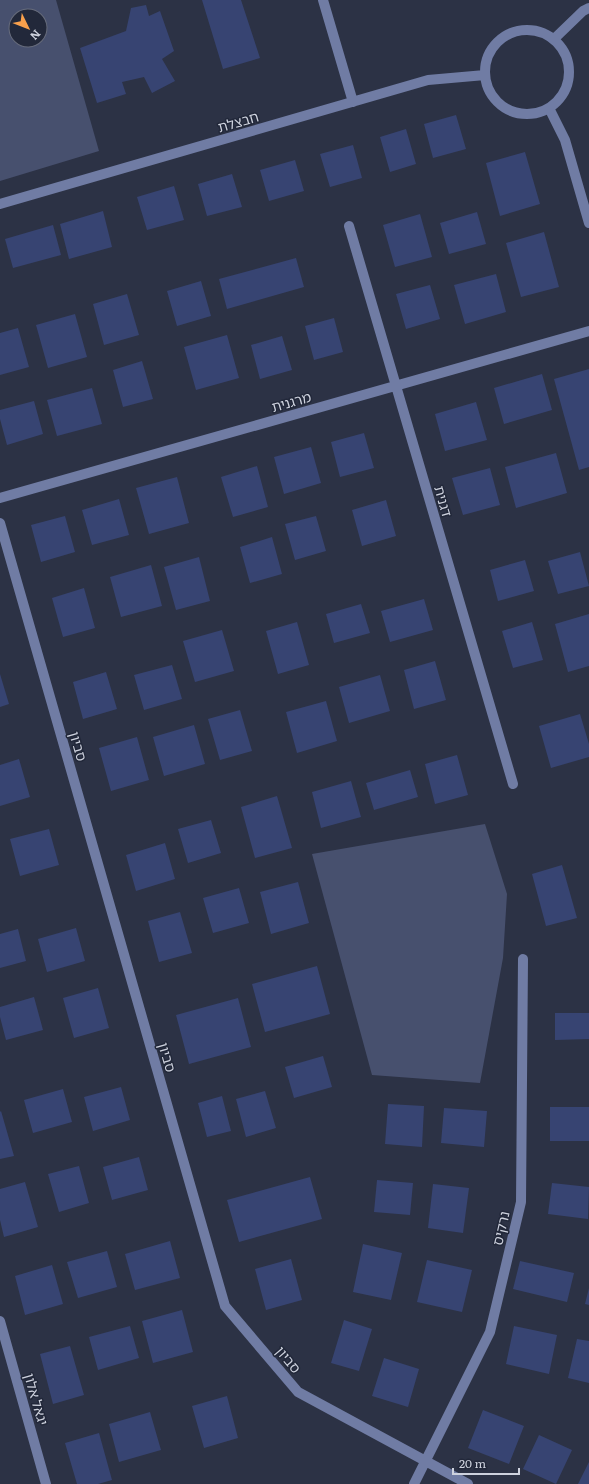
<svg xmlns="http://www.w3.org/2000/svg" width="589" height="1484" font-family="Literata,'Noto Sans Hebrew',serif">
  <rect width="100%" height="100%" fill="#2c3245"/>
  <path fill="#47506e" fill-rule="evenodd" d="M0,0h56l43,151 -99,30zM16,16h24v24h-24z
    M485,824l22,70 -4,64 -23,125 -108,-8 -60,-221z"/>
  <path fill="#374472" d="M202,0h39l19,58 -37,11z
    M146,5l3,11 11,-5 14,40 -12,8 13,22 -23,12 -8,-16 -22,5 4,12 -29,9 -17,-55 46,-17 5,-23z
    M456,115l10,34 -33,9 -9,-34z
    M406,129l10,35 -26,8 -10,-35z
    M353,145l9,33 -32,9 -10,-33z
    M525,152l15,52 -40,12 -14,-53z
    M295,160l9,31 -35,10 -9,-31z
    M232,174l10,33 -35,9 -9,-32z
    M174,186l10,34 -37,10 -10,-33z
    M103,211l9,36 -43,12 -9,-35z
    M477,212l9,32 -37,10 -9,-31z
    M420,214l12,43 -37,10 -12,-42z
    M53,225l8,30 -48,13 -8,-29z
    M544,232l15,55 -38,10 -15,-54z
    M296,258l8,29 -77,22 -8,-30z
    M496,274l10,38 -41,12 -11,-39z
    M201,281l10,35 -34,10 -10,-35z
    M430,285l10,34 -34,10 -10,-35z
    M127,294l12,41 -35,10 -11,-41z
    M75,314l12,43 -39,11 -12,-43z
    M334,318l9,34 -29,8 -9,-34z
    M18,328l11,39 -29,8v-42z
    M227,335l12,43 -43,12 -12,-43z
    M282,336l10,34 -32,9 -9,-34z
    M142,361l11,38 -30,8 -10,-37z
    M589,369v98l-10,3 -25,-91z
    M542,374l10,36 -48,14 -10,-36z
    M92,388l10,36 -45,12 -10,-36z
    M34,401l9,33 -36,11 -7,-26v-9z
    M476,402l11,38 -42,11 -10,-37z
    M364,433l10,35 -34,9 -9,-35z
    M311,447l10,36 -37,11 -10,-37z
    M556,453l11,40 -51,15 -11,-41z
    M257,466l11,41 -35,10 -12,-40z
    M490,468l10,37 -37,10 -11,-37z
    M177,477l12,46 -40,11 -13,-46z
    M119,499l10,36 -37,10 -10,-35z
    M386,500l10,36 -34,10 -10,-36z
    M65,516l10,36 -34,10 -10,-37z
    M316,516l10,35 -31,9 -10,-36z
    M272,537l10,37 -32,9 -10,-36z
    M580,552l9,34 -31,8 -10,-33z
    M199,557l11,44 -34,9 -12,-43z
    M525,560l9,31 -36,10 -8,-31z
    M151,565l11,41 -41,11 -11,-40z
    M84,588l11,40 -32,9 -11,-39z
    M424,599l9,31 -43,12 -9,-31z
    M361,604l9,29 -36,10 -8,-29z
    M589,614v52l-21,6 -13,-48z
    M297,622l12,43 -31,9 -12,-43z
    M532,622l11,38 -30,8 -11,-37z
    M222,630l12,41 -39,11 -12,-41z
    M435,661l11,39 -32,9 -10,-39z
    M172,665l10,34 -38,11 -10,-35z
    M106,672l11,37 -34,10 -10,-37z
    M0,674l9,30 -9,3z
    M380,675l10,36 -41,12 -10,-36z
    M326,701l11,40 -40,12 -11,-41z
    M240,710l12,41 -32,9 -12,-41z
    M580,714l9,30v13l-38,11 -12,-42z
    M194,725l11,39 -41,12 -11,-39z
    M137,737l12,43 -38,11 -12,-43z
    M457,755l11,40 -33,9 -10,-40z
    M19,759l11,38 -30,9v-41z
    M410,770l8,27 -44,13 -8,-27z
    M351,781l10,36 -40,11 -9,-36z
    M277,796l15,52 -37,10 -14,-51z
    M211,820l10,33 -33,10 -10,-34z
    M49,829l10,36 -39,11 -10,-37z
    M165,843l10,36 -39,12 -10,-36z
    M562,865l15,53 -31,8 -14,-52z
    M298,882l11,41 -38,11 -11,-42z
    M239,888l10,35 -36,10 -10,-35z
    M180,912l12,41 -33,9 -11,-41z
    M76,928l9,33 -38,11 -9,-33z
    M18,929l8,32 -26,7v-34z
    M317,966l13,48 -65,18 -13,-48z
    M98,988l11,40 -35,10 -11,-40z
    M34,997l9,33 -37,10 -6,-23v-10z
    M238,998l13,49 -62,17 -13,-49z
    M555,1013h34v26l-34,1z
    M323,1056l9,31 -38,11 -9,-31z
    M121,1087l9,33 -37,11 -9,-34z
    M63,1089l9,33 -39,11 -9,-33z
    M265,1091l11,37 -30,9 -10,-38z
    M222,1096l9,35 -24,6 -9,-34z
    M388,1104l36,2 -2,41 -37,-3z
    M550,1107h39v34h-39z
    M444,1108l43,3 -3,36 -43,-4z
    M1,1111l13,45 -14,3v-47z
    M139,1157l9,33 -36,10 -9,-33z
    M79,1166l10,37 -30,9 -11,-38z
    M310,1177l12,42 -83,23 -12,-42z
    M377,1180l36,3 -3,32 -36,-3z
    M25,1182l13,45 -34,10 -4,-17v-31z
    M552,1183l37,4 -1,32 -40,-5z
    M433,1184l36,4 -6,45 -35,-5z
    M170,1241l10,37 -45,12 -10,-36z
    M363,1244l39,9 -11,47 -38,-8z
    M107,1251l10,36 -39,11 -11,-36z
    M291,1259l11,41 -36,10 -11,-41z
    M427,1260l45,10 -10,42 -45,-10z
    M520,1261l54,12 -7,29 -54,-13z
    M52,1265l11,39 -38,11 -10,-39z
    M589,1288v17l-4,-1z
    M182,1310l11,42 -40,11 -11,-42z
    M344,1320l28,9 -13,42 -28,-8z
    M130,1326l9,32 -41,12 -9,-33z
    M514,1326l43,9 -8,39 -43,-10z
    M577,1339l12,2v42l-21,-5z
    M70,1346l14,49 -31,9 -13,-50z
    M384,1358l35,11 -11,38 -36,-11z
    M227,1396l11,42 -34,10 -12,-42z
    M483,1410l41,16 -15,38 -41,-16z
    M150,1412l11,38 -42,12 -10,-38z
    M99,1433l13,47 -14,4h-21l-12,-41z
    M539,1435l33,15 -16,34 -33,-15z
    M589,1462v22h-11z"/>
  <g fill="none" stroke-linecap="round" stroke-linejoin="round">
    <path stroke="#707ca4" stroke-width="10" d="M323,0l30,102
      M485 72a42 42 0 1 1 84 0a42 42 0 1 1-84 0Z
      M554,39l29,-28 6,-3
      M549,108l16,32 24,83
      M0,204l428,-124 57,-5
      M349,226l164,558
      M0,498l589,-167
      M0,523l225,783 73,86 170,92
      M0,1321l46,163
      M414,1484l76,-152 31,-130 2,-243"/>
  </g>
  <g text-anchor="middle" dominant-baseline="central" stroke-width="3" stroke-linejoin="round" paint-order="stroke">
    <g font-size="14" fill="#ced2de" stroke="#22283a">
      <text transform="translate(238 121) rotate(-16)">חבצלת</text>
      <text transform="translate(291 401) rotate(-16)">מרגנית</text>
      <text transform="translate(444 501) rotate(74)">דגנית</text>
      <text transform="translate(79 746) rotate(74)">סביון</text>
      <text transform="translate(168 1057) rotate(74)">סביון</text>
      <text transform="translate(500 1228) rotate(-77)">נרקיס</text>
      <text transform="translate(289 1359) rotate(50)">סביון</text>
      <text transform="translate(37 1399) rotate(74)">יגאל אלון</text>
    </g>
  </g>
  <g transform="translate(28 28) rotate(133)"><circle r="19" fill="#22283a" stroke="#676c7c"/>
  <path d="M0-3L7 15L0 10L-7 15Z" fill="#f9a04c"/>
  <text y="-6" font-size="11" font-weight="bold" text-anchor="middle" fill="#ced2de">N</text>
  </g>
  <path d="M453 1468v6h66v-6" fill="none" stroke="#ced2de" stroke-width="2"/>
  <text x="459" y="1468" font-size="12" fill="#ced2de" stroke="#22283a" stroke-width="3" paint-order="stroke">20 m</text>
</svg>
